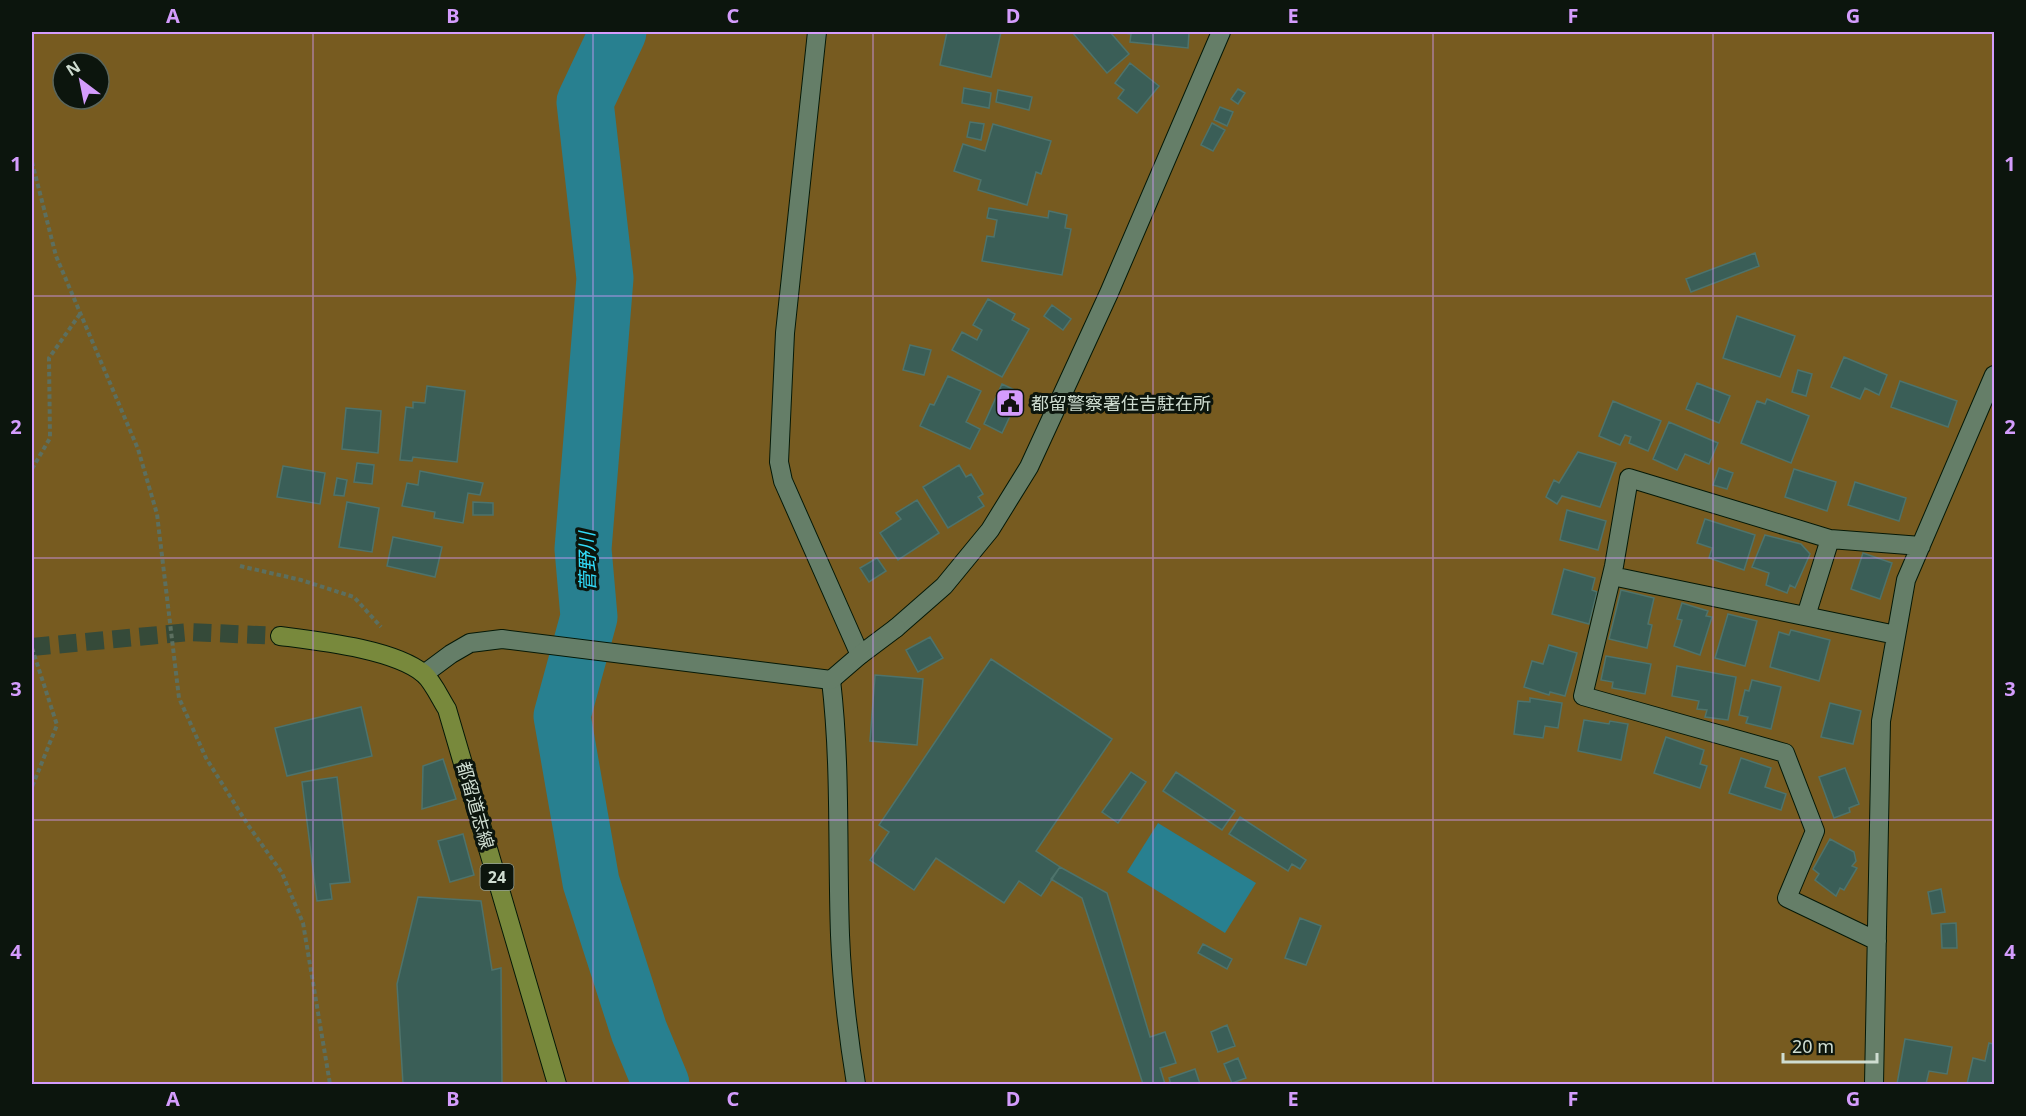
<svg xmlns="http://www.w3.org/2000/svg" width="2026" height="1116" font-family="'Noto Sans','Noto Sans JP',sans-serif">
  <rect width="100%" height="100%" fill="#1a301e"/>
  <path fill="#775b20" fill-rule="evenodd" d="M32,32h1962v1052h-1962zM63,63h36v36h-36z"/>
  <path fill="#288090" d="M1158,823l98,60 -31,50 -98,-61z"/>
  <g fill="none" stroke-linecap="round" stroke-linejoin="round">
    <path stroke="#288090" stroke-width="57" d="M618,32l-33,70 20,176 -22,271 6,68 -27,99 29,166 48,149 22,53"/>
  </g>
  <path fill="#3a5e57" stroke="#4e736b" stroke-width="1.5" d="M947,32h54l-10,45 -51,-12z
    M1072,32h38l19,22 -22,19z
    M1118,32h71l-1,16 -58,-6 1,-8z
    M1130,63l29,23 -22,27 -19,-15 6,-8 -9,-7z
    M964,88l27,5 -2,15 -27,-5z
    M1238,89l7,4 -7,11 -7,-5z
    M998,90l34,7 -3,13 -33,-8z
    M1220,107l13,5 -6,14 -13,-6z
    M970,122l14,2 -3,16 -14,-3z
    M1212,123l13,7 -12,21 -12,-6z
    M993,124l58,17 -10,33 -5,-2 -9,33 -49,-15 3,-10 -27,-9 9,-27 22,7z
    M989,208l59,10 1,-7 18,4 -2,13 6,1 -9,46 -80,-14 5,-25 7,1 3,-17 -10,-2z
    M1755,253l4,13 -68,26 -5,-13z
    M988,299l27,15 -3,6 17,9 -27,48 -50,-27 10,-18 15,8 5,-10 -9,-5z
    M1052,305l19,14 -8,11 -19,-14z
    M1737,316l58,20 -15,41 -57,-19z
    M910,345l21,5 -7,25 -21,-5z
    M1844,357l43,18 -8,20 -14,-7 -5,11 -29,-12z
    M1798,370l14,4 -6,22 -14,-4z
    M948,376l33,15 -15,31 14,7 -10,20 -50,-23 10,-22 4,1z
    M1900,381l57,20 -9,26 -57,-20z
    M1697,383l33,13 -11,27 -33,-14z
    M1002,384l19,9 -19,40 -18,-9z
    M427,386l38,5 -8,71 -44,-5 -1,4 -12,-1 6,-53 7,1v-6l12,1z
    M1767,399l42,17 -18,47 -50,-20 16,-42 8,3z
    M1613,401l48,20 -13,30 -19,-8 2,-6 -6,-2 -5,10 -21,-9z
    M346,408l35,3 -3,42 -36,-4z
    M1669,422l49,21 -9,21 -24,-10 -8,16 -24,-11z
    M1578,452l38,11 -16,44 -38,-11 -5,8 -11,-7 8,-17 5,3z
    M357,463l17,2 -2,19 -18,-2z
    M959,465l7,12 5,-3 12,20 -5,3 6,9 -36,22 -25,-41z
    M283,466l42,7 -5,31 -43,-7z
    M1719,468l14,5 -6,16 -14,-4z
    M1794,469l42,13 -9,29 -42,-14z
    M420,471l63,12 -3,12 -12,-2 -5,30 -29,-5 1,-6 -33,-6 5,-23 11,2z
    M337,478l10,2 -3,16 -10,-1z
    M1855,482l51,16 -7,23 -51,-16z
    M917,500l22,33 -41,27 -18,-27 21,-14 -5,-6z
    M347,502l32,6 -7,44 -33,-5z
    M473,502l20,1v12h-20z
    M1567,510l39,11 -8,29 -38,-10z
    M1705,519l50,16 -11,35 -35,-12 3,-10 -15,-5z
    M1765,535l36,9 9,10 -15,34 -5,-3 -3,8 -21,-8 3,-12 -17,-6z
    M393,537l49,10 -7,30 -48,-11z
    M1863,553l29,10 -12,36 -29,-10z
    M877,558l9,13 -17,11 -9,-14z
    M1564,569l31,9 -3,12 5,2 -8,32 -37,-10z
    M1621,590l33,8 -6,26 4,1 -5,23 -38,-9z
    M1682,603l26,8 -2,5 6,1 -12,38 -26,-9 8,-26 -5,-1z
    M1728,614l29,7 -12,45 -30,-8z
    M1791,630l39,10 -11,41 -49,-14 9,-35 10,3z
    M930,637l13,21 -25,14 -12,-22z
    M1549,645l28,8 -12,43 -15,-4 -1,3 -25,-8 8,-26 11,3z
    M1606,656l45,8 -6,30 -33,-6 1,-6 -12,-2z
    M991,659l121,80 -76,112 24,16 -19,29 -22,-15 -15,22 -68,-45 -22,32 -44,-30 19,-28 -10,-7z
    M1677,666l59,11 -8,43 -23,-3 2,-7 -10,-1 2,-8 -27,-5z
    M875,675l48,4 -6,66 -47,-4z
    M1752,680l29,7 -10,42 -25,-6 2,-6 -9,-2 6,-25 4,1z
    M1530,698l32,5 -4,25 -13,-2 -2,12 -29,-4 4,-33 12,1z
    M1830,703l31,8 -8,33 -32,-7z
    M361,707l11,49 -85,20 -12,-48z
    M1584,720l25,4 1,-3 18,3 -7,36 -43,-9z
    M1666,737l38,13 -4,14 7,2 -7,22 -46,-15z
    M1741,758l30,10 -6,19 21,7 -5,16 -52,-17z
    M443,759l13,40 -34,10 1,-43z
    M1845,768l14,36 -10,4 1,4 -16,6 -15,-41z
    M1131,772l15,10 -28,41 -16,-11z
    M1176,772l59,39 -13,19 -59,-39z
    M337,777l13,105 -20,2 2,15 -15,2 -15,-119z
    M1240,817l66,43 -6,9 -8,-5 -4,7 -59,-37z
    M463,834l11,41 -24,7 -12,-41z
    M1830,839l24,13 2,9 -4,5 5,2 -13,22 -4,-2 -4,8 -21,-16 4,-6 -6,-5z
    M1060,867l47,26 43,144 15,-5 11,31 -16,5 5,16 5,-2 1,2h-28l-61,-186 -31,-19z
    M1941,889l4,23 -13,2 -4,-22z
    M418,897l63,4 11,69 9,-2 1,116h-99l-6,-100z
    M1300,918l21,8 -15,39 -21,-7z
    M1956,923l1,25h-15l-1,-24z
    M1203,944l29,15 -5,10 -29,-16z
    M1227,1025l8,21 -17,6 -7,-20z
    M1905,1039l47,8 -5,27 -18,-3 -3,13h-29z
    M1989,1043l5,1v40h-27l6,-26 12,3z
    M1238,1058l8,20 -14,5 -8,-19z
    M1195,1069l5,15h-29l-2,-6z"/>
  <g fill="none" stroke-linecap="round" stroke-linejoin="round">
    <path stroke="#354a39" stroke-width="18" stroke-dasharray="18 9" stroke-linecap="butt" d="M32,647l158,-15 90,4"/>
    <g stroke="#041807" stroke-width="20">
      <path id="street" d="M817,32l-32,301 -6,129 4,19 77,174
        M1612,576l284,59
        M1806,616l24,-77
        M896,628l48,-42 46,-56 39,-63 80,-174 112,-261
        M831,680c10,85 6,169 9,255 2,50 8,100 16,149
        M1877,941l-90,-43 28,-67 -30,-78 -202,-57 31,-130 15,-88 201,61 91,7
        M1874,1084l7,-363 25,-141 88,-205"/>
    </g>
    <g stroke="#041807" stroke-width="20">
      <path id="secondary" d="M424,674l27,-20 19,-11 32,-4 329,41 29,-25 36,-27"/>
    </g>
    <g stroke="#041807" stroke-width="20">
      <path id="primary" d="M280,636c38,5 114,13 144,38 9,8 16,24 23,35l110,375"/>
    </g>
    <path stroke="#5c6f5f" stroke-width="4" stroke-dasharray="4.5 3" stroke-linecap="butt" d="M32,162l24,94 82,193 19,65 22,184 27,60 42,67 34,48 21,50 27,161
      M32,469l18,-31 -1,-80 31,-44
      M240,566l61,14 53,17 27,30
      M32,648l25,77 -25,62"/>
    <use href="#street" stroke="#657e68" stroke-width="18"/>
    <use href="#secondary" stroke="#657e68" stroke-width="18"/>
    <use href="#primary" stroke="#78893c" stroke-width="18"/>
  </g>
  <path fill="none" stroke="#d49cfc" stroke-width="1.5" stroke-opacity="0.55" d="M313,32v1052M593,32v1052M873,32v1052M1153,32v1052M1433,32v1052M1713,32v1052M32,296h1962M32,558h1962M32,820h1962"/>
  <defs>
    <g id="civic-square" transform="scale(1.5)"><rect x="-9" y="-9" width="18" height="18" rx="4" fill="#d49cfc" stroke="#0c150d"/><path d="M-.6-6.5H3V-4.5H.6V-3L4-1V1h2V6H-6V1h2V-1L-.6-3ZM-1.2 2.5V6h2.4V2.5Z" fill="#111"/></g>
  </defs>
  <g fill-rule="evenodd">
    <use href="#civic-square" x="1010" y="403"/>
  </g>
  <g text-anchor="middle" dominant-baseline="central" stroke-width="6" stroke-linejoin="round" paint-order="stroke">
    <rect fill="#0c150d" stroke="#94a196" stroke-width="1.5" x="480.5" y="864" width="33" height="26" rx="4.5"/>
    <g font-size="16" font-weight="bold" fill="#cfddd1">
      <text x="497" y="877">24</text>
    </g>
    <g font-size="18" fill="#cfddd1" stroke="#0c150d" text-anchor="start">
      <text x="1031" y="403">都留警察署住吉駐在所</text>
    </g>
    <g font-size="18" fill="#cfddd1" stroke="#0c150d">
      <text transform="translate(476 805) rotate(74)">都留道志線</text>
    </g>
    <g font-size="20" font-style="italic" fill="#32dbf9" stroke="#0c150d">
      <text transform="translate(587 562) rotate(-91)">菅野川</text>
    </g>
  </g>
  <rect width="2026" height="1116" fill="none" stroke="#0c150d" stroke-width="66"/>
  <g transform="translate(81 81) rotate(328)"><circle r="28" fill="#0c150d" stroke="#5a655b" stroke-width="1.5"/>
  <path d="M0-4.5L10 22L0 15L-10 22Z" fill="#d49cfc"/>
  <text y="-9" font-size="16" font-weight="bold" text-anchor="middle" fill="#cfddd1">N</text>
  </g>
  <path d="M1783 1053v9h94v-9" fill="none" stroke="#cfddd1" stroke-width="3"/>
  <text x="1792" y="1053" font-size="18" fill="#cfddd1" stroke="#0c150d" stroke-width="4.5" paint-order="stroke">20 m</text>
  <rect x="33" y="33" width="1960" height="1050" fill="none" stroke="#d49cfc" stroke-width="2"/>
  <g font-size="20" text-anchor="middle" font-weight="bold" fill="#d49cfc">
    <text x="173" y="23">A</text>
    <text x="453" y="23">B</text>
    <text x="733" y="23">C</text>
    <text x="1013" y="23">D</text>
    <text x="1293" y="23">E</text>
    <text x="1573" y="23">F</text>
    <text x="1853" y="23">G</text>
    <text x="16" y="171">1</text>
    <text x="2010" y="171">1</text>
    <text x="16" y="434">2</text>
    <text x="2010" y="434">2</text>
    <text x="16" y="696">3</text>
    <text x="2010" y="696">3</text>
    <text x="16" y="959">4</text>
    <text x="2010" y="959">4</text>
    <text x="173" y="1106">A</text>
    <text x="453" y="1106">B</text>
    <text x="733" y="1106">C</text>
    <text x="1013" y="1106">D</text>
    <text x="1293" y="1106">E</text>
    <text x="1573" y="1106">F</text>
    <text x="1853" y="1106">G</text>
  </g>
</svg>
